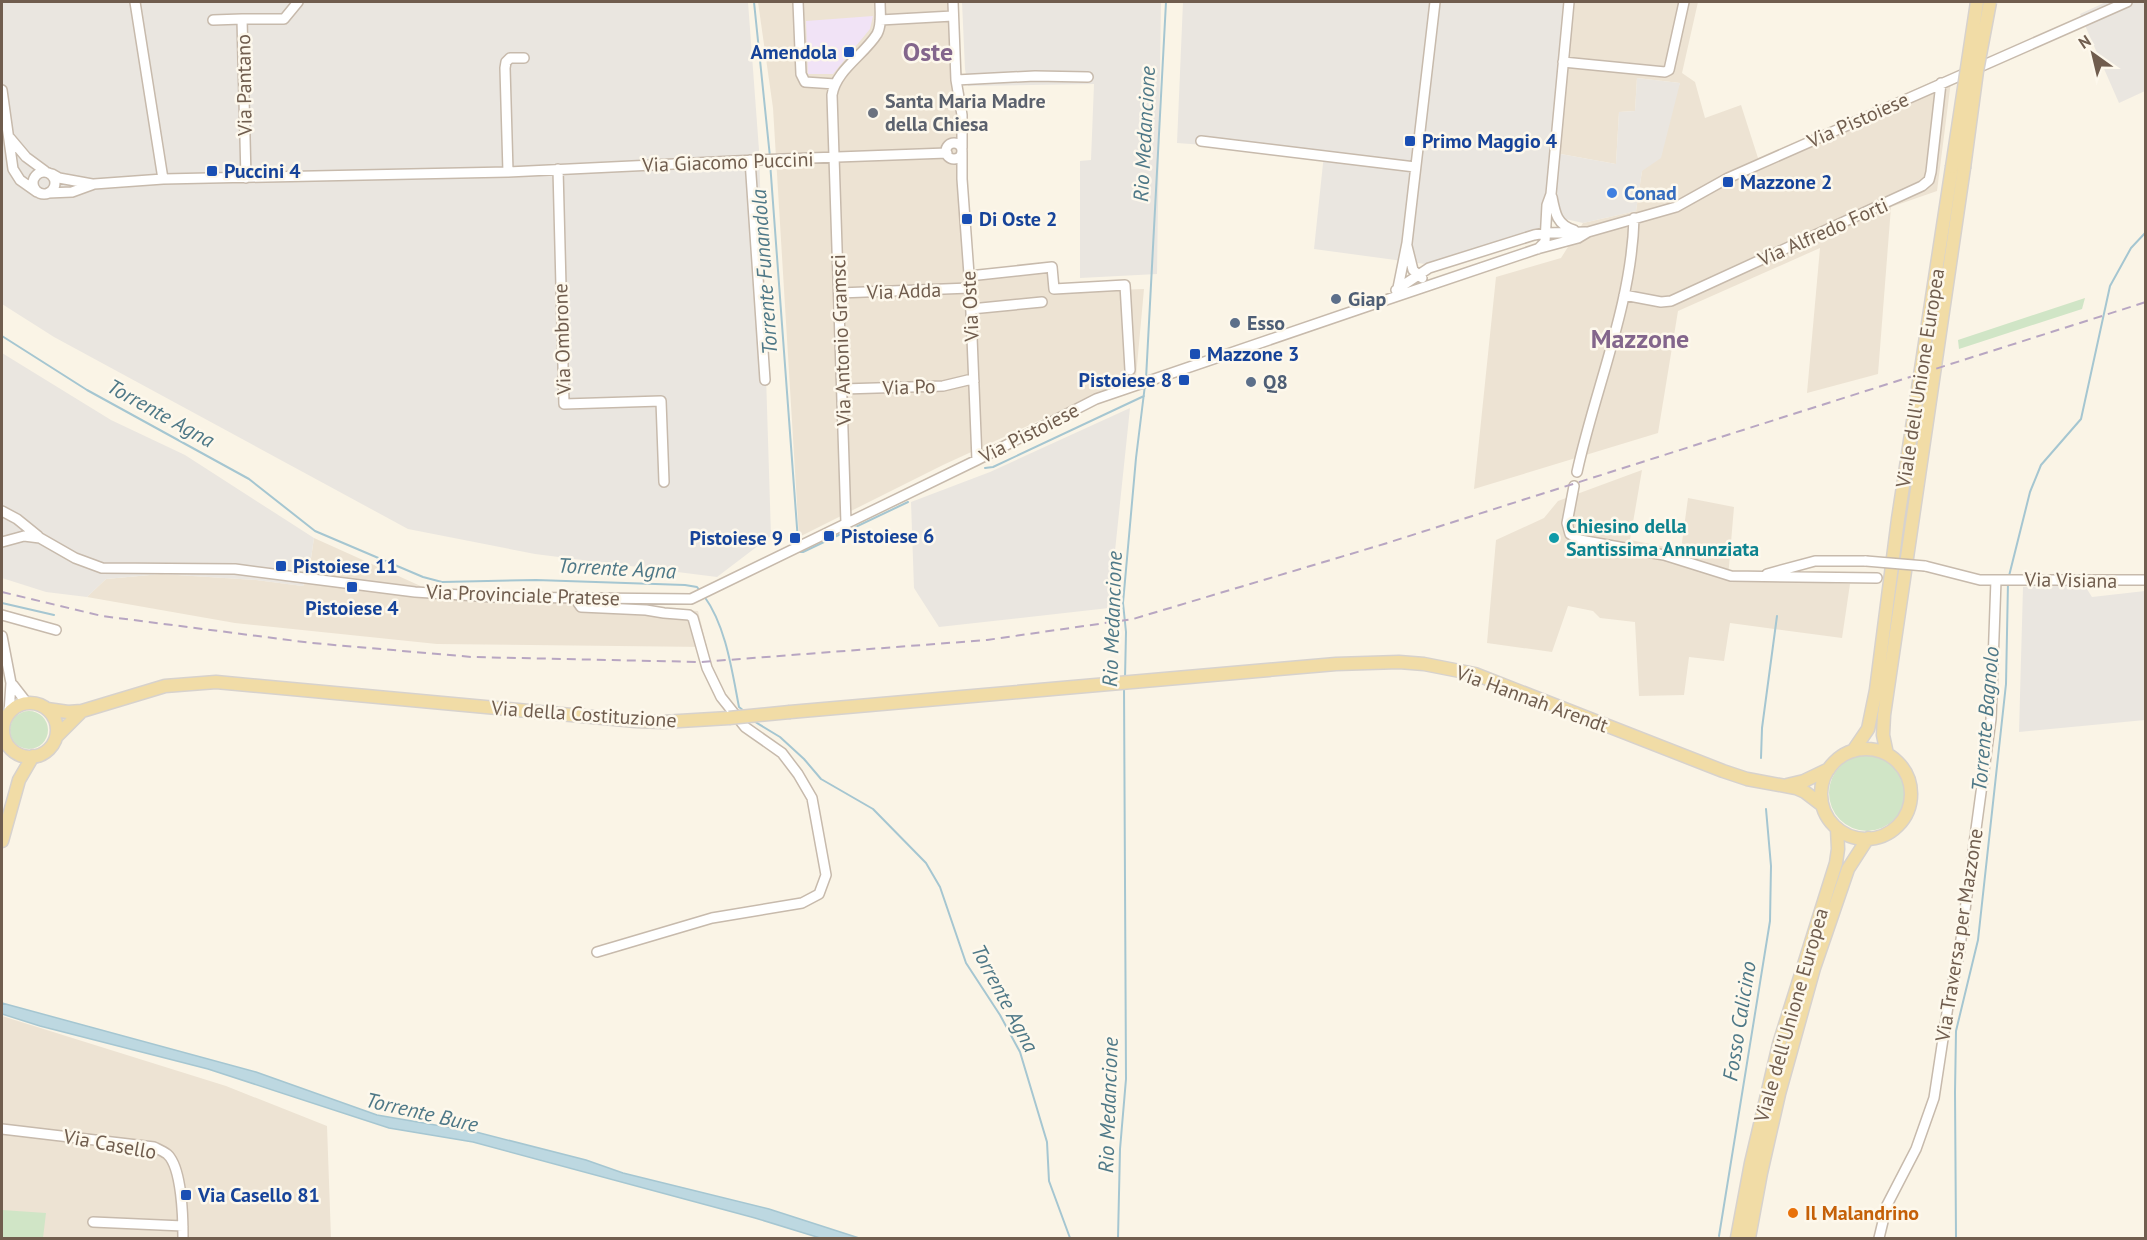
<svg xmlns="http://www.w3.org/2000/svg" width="2147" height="1240" font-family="'PT Sans',sans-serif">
  <rect width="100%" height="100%" fill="#faf4e6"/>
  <path fill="#ede3d3" d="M758,2h198l13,275 83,-9 9,24 83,-3 -8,87 -193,89 -144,72 -26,-429z
    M1569,2h129l-16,71 13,9 10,36 36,-13 17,53 194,-85 -15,118 -46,16 -13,167 -71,19 13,-145 -142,63 -20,122 -184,56 22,-212 65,-19 22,-35 53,-12 6,-40 38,-88 -43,-5 -2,33 -16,1 -3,52 -61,-11z
    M1642,470l-12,70 51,10 7,-52 46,9 -6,71 122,6 -8,54 -112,-15 -6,38 -35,-4 -5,38 -45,1 -4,-74 -35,-4 -7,-7 -25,-5 -16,46 -65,-9 9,-103 48,-22 14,-17z
    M314,538l111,50v9l224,8 11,4 38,2 9,36 -270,-3 -202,-21 -148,-26 19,-18 55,-5 95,6 47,6 6,-14z
    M2,1016l224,70 101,40 4,112h-329z"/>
  <path fill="#eae6e0" d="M2,2h746l11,148 12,386 -54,41 -182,-23 -127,-25 -354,-192 -52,-33z
    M962,2h199l-4,272 -77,4v-117l11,-1 3,-76 -126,2 -3,-17z
    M1183,2h386l-14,151 61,11 3,-52 16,-1 2,-33 43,5 -19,75 -19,13 -6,40 -53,12 -22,-5 -24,11 -112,35 -111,-15 10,-95 -147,-11z
    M2106,2h39v89l-26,12 -39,-89z
    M2,353l109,67 74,35 129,83 -5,34 -6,14 -47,-6 -95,-6 -55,5 -19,18 -41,-5 -44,-14z
    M1130,408l-21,200 -170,19 -25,-39 -3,-86 79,-30z
    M2083,583l9,14 53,-6v129l-126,12 4,-145z"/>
  <path fill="#f1e3f6" d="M873,16l-3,13 -37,45h-25l-2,-53z"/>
  <path fill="#d0e5c6" d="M2085,298l-3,11 -123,40 -1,-9z
    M10 730a19 19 0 1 1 38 0a19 19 0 1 1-38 0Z
    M1829 793a38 38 0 1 1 76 0a38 38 0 1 1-76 0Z
    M2,1210l44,3 -3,25h-41z"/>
  <path fill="#bdd8e1" stroke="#a5c6d1" stroke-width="1.5" d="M2,1003l254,69 121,43 99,17 110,28 37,13 146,36 90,29h-39l-65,-20 -282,-76 -84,-14 -181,-59 -168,-43 -38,-12z"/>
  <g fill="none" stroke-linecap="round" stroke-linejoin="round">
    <path stroke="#a5c6d1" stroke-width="2" d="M754,2l16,155
      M770,162l28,379
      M2,336l85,54 162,89 66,52 108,46 19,5 94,-2 149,5 12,2 4,5
      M1146,379l20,-377
      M985,468l8,-1 151,-71
      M800,552h3l105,-50
      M2009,576l21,-84 11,-27 40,-46 29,-133 21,-38 15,-16
      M704,596c22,30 28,75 35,111l5,4
      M2,603l52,12
      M1125,678l1,-46 -3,-29 13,-145 9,-73
      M752,720l28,17 24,22 17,20 52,30 53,54 14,24 26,76 34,52 20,37 27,90 2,39 21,57
      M1761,758l1,-30 15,-112
      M1719,1236l51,-315 1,-55 -5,-57
      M1118,1238l2,-89 6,-70 -2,-393
      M1956,1238l-1,-146 1,-61 22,-91 28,-256 2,-102"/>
    <g stroke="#c7baac" stroke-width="12">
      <path id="minor" d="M135,2l28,177
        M798,2l3,72 4,8 30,2
        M953,2l3,78 6,35v33
        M213,20l29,-1
        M880,20l73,-4
        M1563,62l102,10 4,-2 15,-68
        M956,80l79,-4 53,1
        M2,90l11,79 7,11 17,12
        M10,138l16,19 19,14
        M1201,141l214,26
        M946 151a8 8 0 1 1 16 0a8 8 0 1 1-16 0Z
        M962,152v27l8,109 7,172
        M750,160l15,220
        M558,169l6,235 97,-3 3,81
        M33 183a11 11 0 1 1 22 0a11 11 0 1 1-22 0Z
        M508,172l-3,-104 1,-6 4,-4h14
        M52,174l7,4 33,6
        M246,178l-4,-159h42l14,-17
        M48,193l24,-1 22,-8 69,-5 345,-7 248,-12 191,-7
        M1552,197c3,16 5,28 22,33
        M1407,246l6,24 9,8
        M1538,249l7,-7 2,-37 4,-11 18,-192
        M969,276l83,-9 2,22 71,-4 5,85
        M1398,288l9,-45 28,-241
        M1396,290l33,-22 105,-33 11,-2 41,-1
        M839,293l131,-5
        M1624,295l37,7 10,-1 251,-115 7,-6 2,-8 10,-89
        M971,309l71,-7
        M843,389l100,-3 25,-6 6,1
        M1577,472c18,-83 55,-168 57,-254
        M1574,486l-7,37 3,11 10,6 84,15 67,21 146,2
        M2,511l15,8 21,17
        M846,523l-14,-428c4,-25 32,-40 45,-61 5,-9 3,-22 3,-32
        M2,542l22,-6 16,2 35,20 27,10 133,1 180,23 77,5 199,2 286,-139 119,-61 281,-96 160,-54 41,-11 10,-6 88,-25 52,-29 399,-176
        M1925,566l55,14h166
        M1767,574l48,-13h51
        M574,597l7,10 65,3 18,3 25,2 4,3 14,50 14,29 24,30 37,26 16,21 14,24 14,77 -7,19 -17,9 -90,15 -115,34
        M2,615l54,15
        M2,636l9,47 -2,30
        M13,685l14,18
        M2,1129l152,18c4,2 9,4 13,7 15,13 16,65 16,84
        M93,1222l90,4
        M1879,1238l8,-33 29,-56 18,-51 14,-92 11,-52 32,-235 5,-139"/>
    </g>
    <g stroke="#d7d2cd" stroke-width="15">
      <path id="major" d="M3 730a27 27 0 1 1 54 0a27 27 0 1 1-54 0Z
        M47,709l21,3 14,-1 83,-25 51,-4 420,39 27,1 66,-4
        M790,712l546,-48 63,-2 25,2 51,10 248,97 24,8 49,9 9,4 17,13
        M56,737l26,-26
        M1821 794a45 45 0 1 1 90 0a45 45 0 1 1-90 0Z
        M1853,751l15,-22 8,-39 22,-171 54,-352
        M1887,754l-4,-19 1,-20 80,-547
        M1787,785l17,-4 25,-12
        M2,841l17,-61 14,-24
        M1737,1238l14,-75 28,-119 57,-181 2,-14 -1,-21
        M1749,1238l12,-65 18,-79 35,-126 34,-99 20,-31"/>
    </g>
    <use href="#minor" stroke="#fff" stroke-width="9"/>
    <use href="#major" stroke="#f1dca6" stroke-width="12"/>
    <path stroke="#b8a6c2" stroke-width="2" stroke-dasharray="9 6" stroke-linecap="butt" d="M2,592l100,24 210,27 160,14 229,5 286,-22 146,-21 251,-75 762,-242"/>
    <g stroke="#c7baac" stroke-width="12" stroke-linecap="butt">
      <path id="minor-bridge" d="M1866,561l59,5"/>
    </g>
    <g stroke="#d7d2cd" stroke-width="15" stroke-linecap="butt">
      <path id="major-bridge" d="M1952,167l25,-165
        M1964,168l13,-97 13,-69
        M729,718l61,-6"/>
    </g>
    <use href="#minor-bridge" stroke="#fff" stroke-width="9"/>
    <use href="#major-bridge" stroke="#f1dca6" stroke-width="12"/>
  </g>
  <g fill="#1a4fb4" stroke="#fdf8ec" stroke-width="2">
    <rect x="843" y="46" width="12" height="12" rx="3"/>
    <rect x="1404" y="135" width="12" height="12" rx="3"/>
    <rect x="206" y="165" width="12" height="12" rx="3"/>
    <rect x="1722" y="176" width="12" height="12" rx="3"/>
    <rect x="961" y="213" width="12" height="12" rx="3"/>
    <rect x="1189" y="348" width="12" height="12" rx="3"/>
    <rect x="1178" y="374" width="12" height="12" rx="3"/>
    <rect x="823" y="530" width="12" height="12" rx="3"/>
    <rect x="789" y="532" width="12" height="12" rx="3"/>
    <rect x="275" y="560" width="12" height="12" rx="3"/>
    <rect x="346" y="581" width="12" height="12" rx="3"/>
    <rect x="180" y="1189" width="12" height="12" rx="3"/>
  </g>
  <circle fill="#6b7280" stroke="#fdf8ec" stroke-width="2" cx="873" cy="113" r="6"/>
  <circle fill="#3f7fe0" stroke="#fdf8ec" stroke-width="2" cx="1612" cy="193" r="6"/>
  <g fill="#5c6f8a" stroke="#fdf8ec" stroke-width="2">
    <circle cx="1336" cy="299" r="6"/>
    <circle cx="1235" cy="323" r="6"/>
    <circle cx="1251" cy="382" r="6"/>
  </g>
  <circle fill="#0f9aa8" stroke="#fdf8ec" stroke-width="2" cx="1554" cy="538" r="6"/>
  <circle fill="#e8710a" stroke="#fdf8ec" stroke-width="2" cx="1793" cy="1213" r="6"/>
  <g text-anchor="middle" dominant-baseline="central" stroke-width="5" stroke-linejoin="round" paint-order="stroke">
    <g font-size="20" font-weight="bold" fill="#164399" stroke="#fdf8ec" text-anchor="start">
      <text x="837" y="52" text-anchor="end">Amendola</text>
      <text x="1422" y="141">Primo Maggio 4</text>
      <text x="224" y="171">Puccini 4</text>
      <text x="1740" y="182">Mazzone 2</text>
      <text x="979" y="219">Di Oste 2</text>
      <text x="1207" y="354">Mazzone 3</text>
      <text x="1172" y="380" text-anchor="end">Pistoiese 8</text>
      <text x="841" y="536">Pistoiese 6</text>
      <text x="783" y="538" text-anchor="end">Pistoiese 9</text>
      <text x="293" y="566">Pistoiese 11</text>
      <text x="352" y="608" text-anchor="middle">Pistoiese 4</text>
      <text x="198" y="1195">Via Casello 81</text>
    </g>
    <g font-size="20" fill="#705d4e" stroke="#fdf8ec">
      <text transform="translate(244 85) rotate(-91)">Via Pantano</text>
      <text transform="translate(1858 120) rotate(-24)">Via Pistoiese</text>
      <text transform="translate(728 162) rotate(-2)">Via Giacomo Puccini</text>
      <text transform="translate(1823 232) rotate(-24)">Via Alfredo Forti</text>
      <text transform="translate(904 291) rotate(-2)">Via Adda</text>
      <text transform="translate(970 306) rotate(-93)">Via Oste</text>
      <text transform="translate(562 339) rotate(-92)">Via Ombrone</text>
      <text transform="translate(841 340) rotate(-92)">Via Antonio Gramsci</text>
      <text transform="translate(1920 378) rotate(-81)">Viale dell'Unione Europea</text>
      <text transform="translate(909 387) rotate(-2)">Via Po</text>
      <text transform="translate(1029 433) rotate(-27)">Via Pistoiese</text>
      <text transform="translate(2071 580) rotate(1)">Via Visiana</text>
      <text transform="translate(523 595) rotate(2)">Via Provinciale Pratese</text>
      <text transform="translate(1532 699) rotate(20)">Via Hannah Arendt</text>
      <text transform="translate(584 714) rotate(4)">Via della Costituzione</text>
      <text transform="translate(1959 935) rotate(-81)">Via Traversa per Mazzone</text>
      <text transform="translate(1791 1015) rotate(-74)">Viale dell'Unione Europea</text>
      <text transform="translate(110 1144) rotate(10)">Via Casello</text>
    </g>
    <g font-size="20" font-weight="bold" fill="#5b616d" stroke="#fdf8ec" text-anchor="start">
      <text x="885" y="101">Santa Maria Madre<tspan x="885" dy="23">della Chiesa</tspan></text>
    </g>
    <g font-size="20" font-weight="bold" fill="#366cbe" stroke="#fdf8ec" text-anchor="start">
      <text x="1624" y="193">Conad</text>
    </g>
    <g font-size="20" font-weight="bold" fill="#4e5e75" stroke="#fdf8ec" text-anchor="start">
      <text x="1348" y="299">Giap</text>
      <text x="1247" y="323">Esso</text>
      <text x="1263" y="382">Q8</text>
    </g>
    <g font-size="20" font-weight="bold" fill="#0d838f" stroke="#fdf8ec" text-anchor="start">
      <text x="1566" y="526">Chiesino della<tspan x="1566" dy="23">Santissima Annunziata</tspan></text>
    </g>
    <g font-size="20" font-weight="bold" fill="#c56008" stroke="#fdf8ec" text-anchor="start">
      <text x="1805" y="1213">Il Malandrino</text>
    </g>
    <g font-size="21" font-style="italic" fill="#4e7887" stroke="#fdf8ec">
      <text transform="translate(1144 134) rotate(-87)">Rio Medancione</text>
      <text transform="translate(764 272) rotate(-94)">Torrente Funandola</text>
      <text transform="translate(161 413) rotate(29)">Torrente Agna</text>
      <text transform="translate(617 568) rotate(3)">Torrente Agna</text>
      <text transform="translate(1112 619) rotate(-88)">Rio Medancione</text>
      <text transform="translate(1985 719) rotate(-85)">Torrente Bagnolo</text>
      <text transform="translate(1005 998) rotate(62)">Torrente Agna</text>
      <text transform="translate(1739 1021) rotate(-81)">Fosso Calicino</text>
      <text transform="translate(1108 1105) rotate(-88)">Rio Medancione</text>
      <text transform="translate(422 1112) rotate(13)">Torrente Bure</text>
    </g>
    <g font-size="26" font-weight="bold" fill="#83668c" stroke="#fdf8ec">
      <text x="928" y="51">Oste</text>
      <text x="1640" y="338">Mazzone</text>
    </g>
  </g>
  <rect width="2147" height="1240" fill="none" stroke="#705d4e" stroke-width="6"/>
  <g transform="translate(2093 54) rotate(326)" stroke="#fdf8ec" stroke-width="4.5" paint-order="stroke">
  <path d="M0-4.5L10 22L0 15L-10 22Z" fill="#705d4e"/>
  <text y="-9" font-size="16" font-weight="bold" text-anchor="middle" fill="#705d4e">N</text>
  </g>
</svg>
